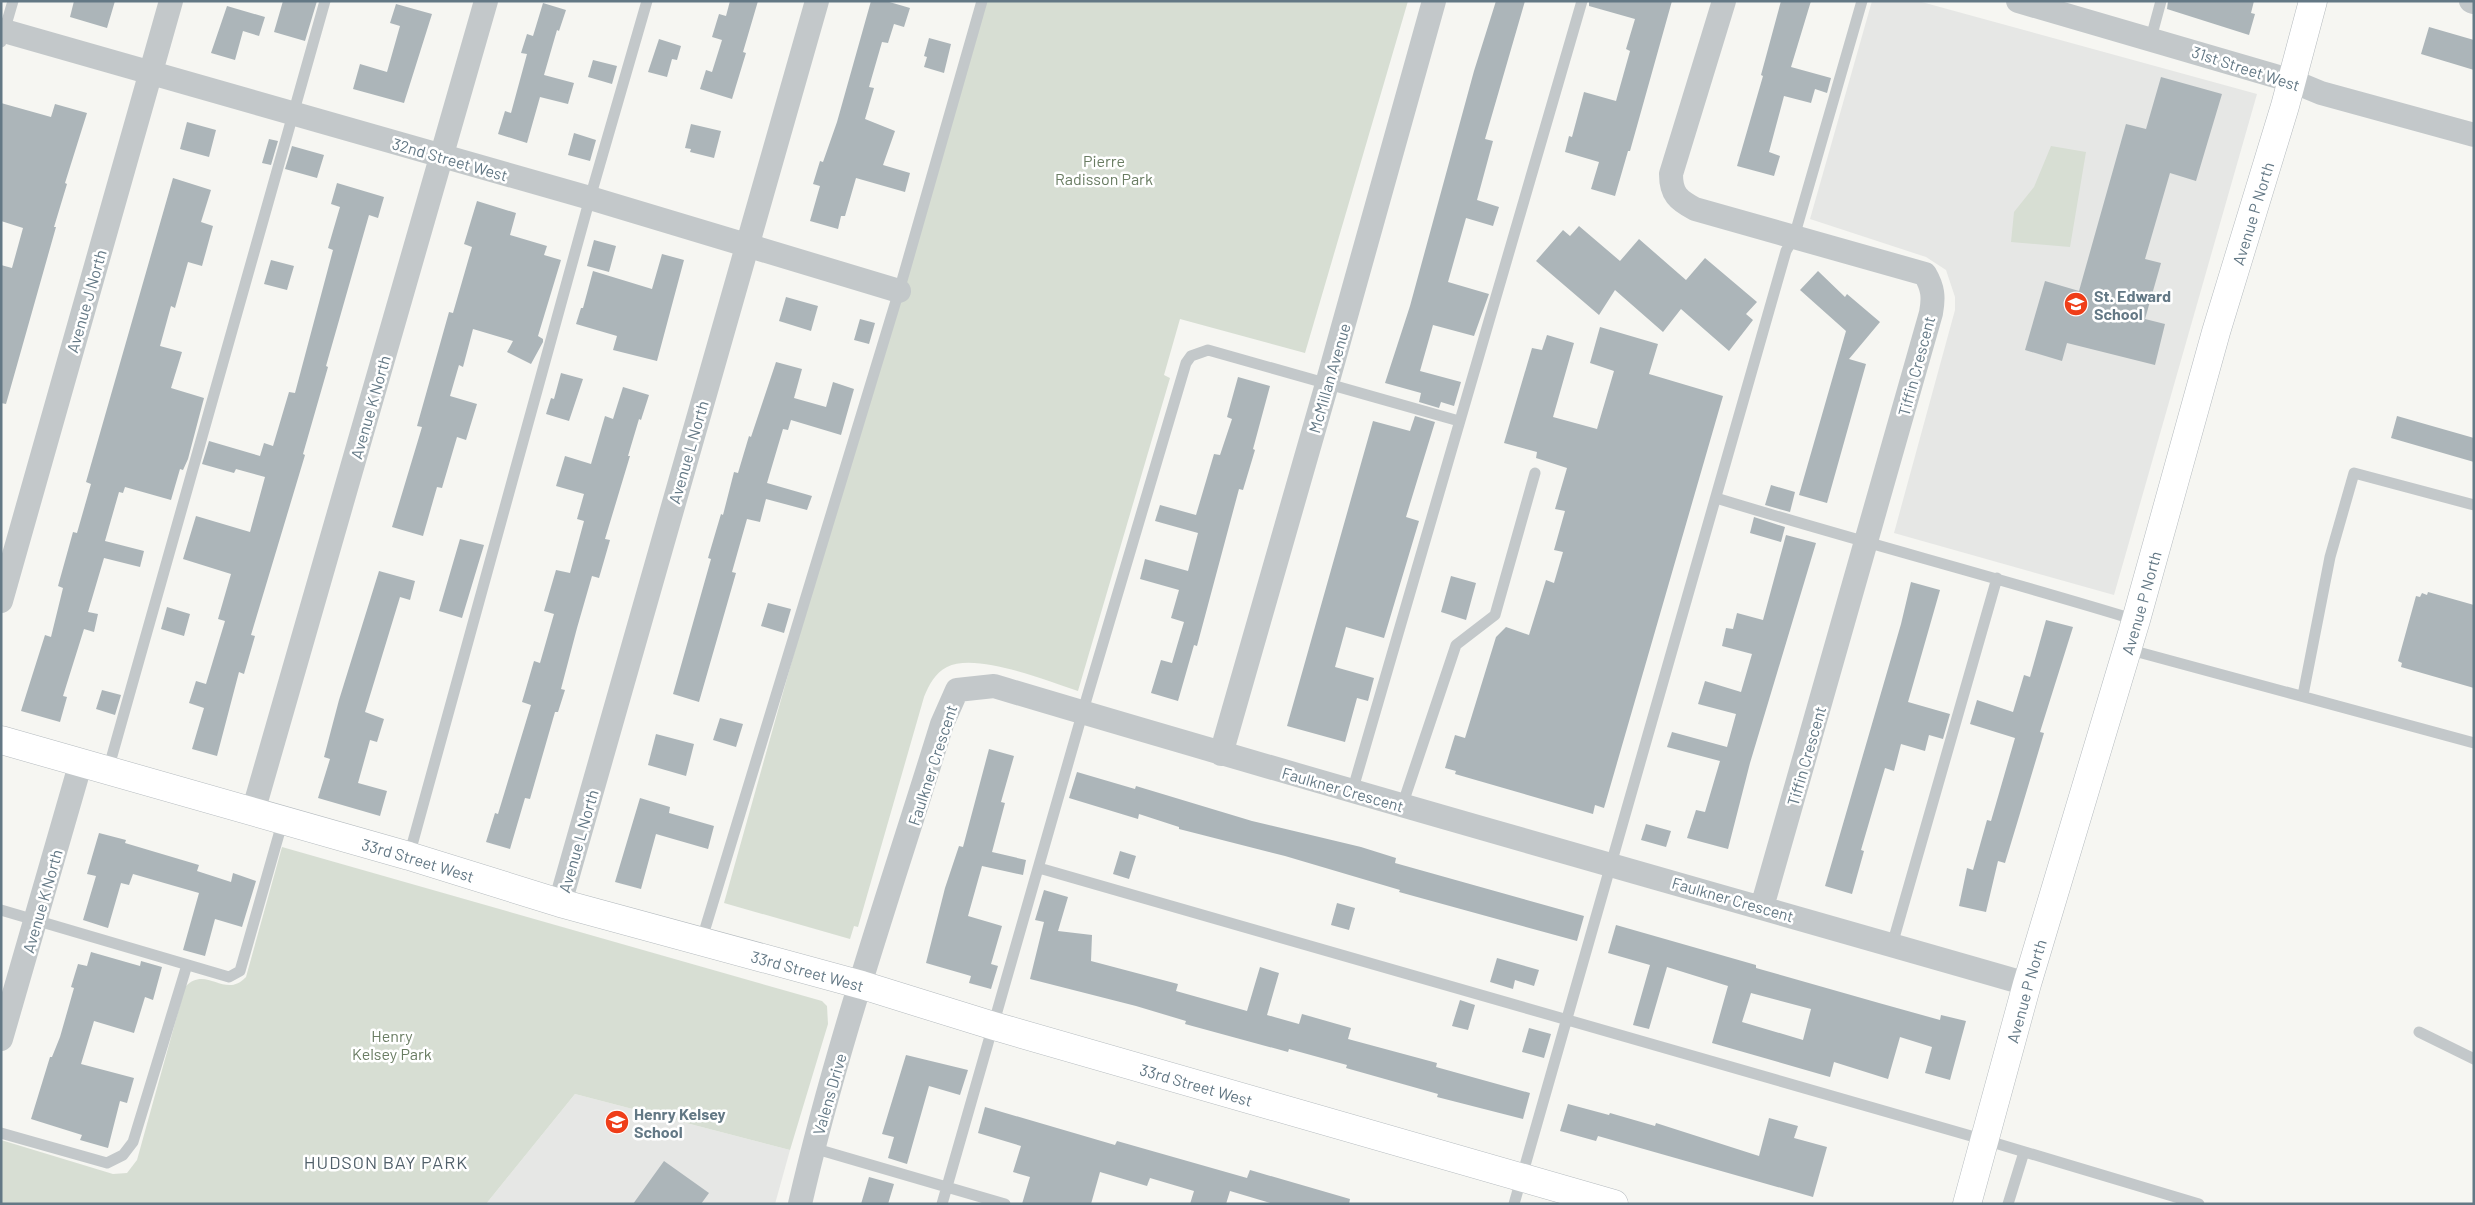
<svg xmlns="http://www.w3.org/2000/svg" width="2475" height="1205" font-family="Barlow,sans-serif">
  <rect width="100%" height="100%" fill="#f6f6f2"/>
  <path fill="#e6e7e5" d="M1872,1h46l339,93 -143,501 -220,-62 61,-223v-13l-9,-27 -20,-13 -116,-38z
    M575,1094l215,56 -15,54h-289z"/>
  <path fill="#d7ded3" d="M977,1h431l-103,352 -125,-34 -16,56 6,3 -92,313c-31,-10 -102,-39 -131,-24 -12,6 -18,18 -23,30l-66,230 -4,-1 -4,13 -126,-36z
    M2051,146l35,6 -16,95 -59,-5 3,-30 20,-25z
    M282,847l540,154 5,5 1,18 -38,126 -215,-56 -89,110h-485v-64l112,34 14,-1 10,-13 48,-173c21,-23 40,13 61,-10z"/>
  <path fill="#acb5b9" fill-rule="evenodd" d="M74,1h41l-8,27 -37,-11z
    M283,1h34l-12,40 -31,-9z
    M730,1h28l-15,51 3,1 -14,46 -32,-10 6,-19 6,2 10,-32 -10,-3 7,-23 7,2z
    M871,1h15l24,7 -6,19 -10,-3 -6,19 -6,-1 -13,45 5,1 -9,31 30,12 -12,34 27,8 -5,19 -49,-14 -11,38h-4l-3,13 -28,-8 10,-35 -7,-2 7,-23 3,1 14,-40z
    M1496,1h29l-40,138 8,2 -16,59 22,7 -6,19 -27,-8 -18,64 41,12 -15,42 -41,-11 -13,46 41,11 -7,24 -13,-4 -2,6 -20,-6 2,-9 -36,-10 25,-77 64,-235z
    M1589,1h83l-42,150h-2l-13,45 -24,-7 8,-27 -34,-10 4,-16 3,1 12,-45 32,9 14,-50 -4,-2 9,-30 -46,-13z
    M1781,1h30l-20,66 40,11 -4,15 -12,-4 -4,14 -27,-7 -15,56 11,4 -6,20 -37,-10 26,-90 -2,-1z
    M2168,1h86l-3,12 4,1 -6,21 -82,-26z
    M543,3l23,7 -7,21 -2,-1 -13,45 30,8 -6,21 -28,-7 -13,46 -29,-9 7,-23 6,2 16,-59 -6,-1 6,-19 6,2z
    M396,4l36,10 -28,89 -51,-14 7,-25 27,8 13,-46 -10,-3z
    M227,6l38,11 -6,19 -16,-5 -8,29 -24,-7z
    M2429,27l45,13v30l-53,-16z
    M929,38l22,6 -7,29 -20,-6 3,-10 -3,-1z
    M659,39l22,7 -4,14 -5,-1 -5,18 -19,-5z
    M593,60l24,6 -5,18 -24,-7z
    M2161,77l61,17 -26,87 -26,-8 -25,86 16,4 -16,56 20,5 -10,41 -88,-22 -5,18 -37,-11 20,-69 34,10 47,-167 20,5z
    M1,103l50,14 4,-13 32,9 -22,70 2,1 -13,43h2l-50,177 -5,-1v-138l11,3 11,-40 -22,-7z
    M187,122l29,8 -7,27 -29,-8z
    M691,124l30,7 -7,27 -24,-6 1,-3 -6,-1z
    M574,133l22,7 -6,21 -22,-6z
    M269,139l9,2 -7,24 -9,-2z
    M292,146l32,9 -7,23 -32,-9z
    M173,178l38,12 -10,32 12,4 -11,40 -14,-4 -13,46 -4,-2 -11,40 22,6 -11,36 33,10 -16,61 -5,11 -3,-1 -9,31 -46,-13 -2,6 -4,-1 -14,49 39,10 -4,16 -36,-9 -16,54 10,2 -4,18 -10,-3 -21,67 4,1 -7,25 -39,-11 24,-76 6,2 12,-49 -5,-2 15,-54 4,1 14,-49 -5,-2z
    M337,183l47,14 -6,21 -9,-3 -43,151 2,1 -25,87 2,1 -54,180 4,1 -11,38 -5,-2 -22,84 -25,-7 12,-41 -15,-5 7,-22 10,3 19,-63 -7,-2 13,-45 -48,-15 13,-43 54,16 15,-55 -29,-8 -2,4 -32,-9 7,-23 51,15 4,-13 9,3 16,-54 6,1 38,-143 -5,-2 12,-41 -9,-3z
    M477,201l39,12 -6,22 37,11 -3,9 17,5 -23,76 5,3v3l-12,22 -24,-12 6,-11 -40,-12 -10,38 -4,-2 -9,31 27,8 -11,36 -9,-3 -15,51 -5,-1 -14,49 -31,-9 30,-100 -5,-1 25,-89 7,-25 4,1 19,-66 -8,-3z
    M1579,226l41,35 19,-22 47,41 19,-22 52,44 -11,12 7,6 -24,31 -48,-42 -18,23 -48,-42 -16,25 -63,-54 27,-31 7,6z
    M594,240l22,6 -7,26 -22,-6z
    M662,254l22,6 -27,101 -44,-11 4,-14 -41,-12 5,-16h2l10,-37 59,18z
    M271,260l23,6 -7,24 -23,-6z
    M1818,271l27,26 2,-3 33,28 -31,37 17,5 -39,139 -28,-8 47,-164 -46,-41z
    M786,297l32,9 -7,25 -32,-10z
    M860,319l15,4 -6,21 -15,-4z
    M1600,327l58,17 -9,30 74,22 -119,412 -9,-3 -2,9 -138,-40 1,-3 -11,-3 10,-33 10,3 31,-101 10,-10 23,8 17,-55 8,3 9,-31 -9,-2 11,-39 -10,-2 12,-41 -31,-10 1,-6 -33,-9 28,-95 10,2 5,-15 27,8 -21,74 44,12 17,-58 -24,-8z
    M776,362l26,7 -8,29 32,9 7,-25 21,7 -13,46 -50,-15 -3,10 -5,-1 -16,54 45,13 -5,14 -41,-11 -6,23 -13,-3 -15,53 4,1 -37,129 -26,-8 38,-135 -3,-1 13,-44 2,1 11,-43 4,1 11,-37 2,1z
    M561,373l22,6 -14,42 -23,-7 5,-16 3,1z
    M1238,377l32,9 -17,63 2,1 -12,40 -4,-1 -42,157 -3,-1 -16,56 -27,-8 10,-33 11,3 12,-41 -13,-4 8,-28 -39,-11 5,-20 43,12 10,-38 -43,-12 5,-16 36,10 18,-61 6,1 12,-36 -5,-2z
    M623,387l26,8 -8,25 -2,-1 -11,37h2l-25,83 5,1 -11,38 -7,-2 -15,52 -16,61 4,1 -7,22h-3l-25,87 -5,-1 -15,51 -24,-7 9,-29 3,1 33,-109 -9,-3 12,-41 6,2 14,-49 -10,-3 12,-41 14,3 14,-52 -7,-2 7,-25 -28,-8 9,-30 26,8 14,-48 8,3z
    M1415,416l20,6 -29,95 13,4 -35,117 -38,-11 -11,40 39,11 -6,23 -11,-3 -12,44 -58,-16 86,-305 37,10z
    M2397,416l77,22v24l-83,-24z
    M1771,485l24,7 -5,20 -25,-7z
    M1754,517l31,10 -4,15 -31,-9z
    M1786,535l30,8 -66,220 -22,86 -41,-11 9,-28 9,2 15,-51 -53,-14 5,-15 55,15 9,-33 -38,-10 7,-23 36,11 11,-38 -30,-8 4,-18 7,1 4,-16 26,7z
    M460,539l24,6 -22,73 -23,-7z
    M379,571l36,10 -5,19 -10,-3 -35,115 19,7 -7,23 -7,-2 -12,43 29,8 -7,25 -62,-18 12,-39 -6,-2 15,-57z
    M1451,576l25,7 -10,37 -25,-8z
    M1911,582l29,8 -32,112 42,12 -7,25 -14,-4 -4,16 -24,-7 -7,27 -9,-3 -24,82 3,1 -12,43 -27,-8 76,-262z
    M2428,592l46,13v83l-73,-21 1,-4 -4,-2 18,-65 4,1 2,-4 5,2z
    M768,603l23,6 -7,24 -23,-7z
    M167,607l23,7 -6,22 -23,-7z
    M2046,620l27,7 -33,105 4,1 -26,87 -13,43 -7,-2 -12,51 -27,-6 8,-38 6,2 14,-50 4,1 24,-83 -45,-14 7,-24 36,12 11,-37 6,2z
    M102,690l19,5 -6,20 -19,-6z
    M720,718l23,6 -7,23 -23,-7z
    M656,734l38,10 -8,32 -38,-11z
    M989,749l25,7 -13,46 4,1 -13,49 34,8 -3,15 -41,-9 -14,50 34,10 -11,38 7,2 -7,23 -22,-6 2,-7 -45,-13 19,-75 14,-42 4,1z
    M1077,772l58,17 1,-3 116,35 109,26 35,11 -1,5 189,53 -7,25 -178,-49 1,-2 -115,-34 -106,-27v-2l-40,-13 -1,5 -69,-21z
    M640,798l30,9 -1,6 45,13 -6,23 -52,-15 -15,55 -26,-7z
    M1646,824l25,7 -5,16 -25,-7z
    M99,833l27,7 -1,3 74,22 -2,6 34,11 2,-9 23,8 -14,46 -27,-8 -10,37 -22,-6 16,-57 -66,-19 -4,11 -8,-2 -13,45 -25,-8 13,-44 -9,-2z
    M1120,851l16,5 -7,23 -16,-5z
    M1044,890l24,7 -10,34 34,4 -1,26 87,23 -2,7 71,20 13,-44 19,6 -12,42 32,9 3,-10 49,14 -3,11 89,24 -1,4 94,26 -7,26 -86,-22 1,-3 -92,-26 1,-3 -58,-16 -1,3 -103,-28 1,-3 -50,-15 -106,-27 14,-57 -9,-2z
    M1337,903l18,5 -6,22 -18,-5z
    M1616,925l140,40v3l123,35 61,17 1,-5 25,6 -16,59 -25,-7 7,-26 -32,-10 -12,42 -54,-17 -4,15 -118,-34 16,-57 -61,-19 -18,62 -16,-4 17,-60 -42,-12zM1751,993l60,16 -8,31 -61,-18z
    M91,952l49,14 1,-5 21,6 -9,33 -8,-3 -11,36 -40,-12 -13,43 53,14 -7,25 -7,-2 -12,47 -28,-8 2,-5 -51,-16 19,-62h2l8,-20 14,-49 -3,-1 7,-23 9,2z
    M1497,958l42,12 -5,16 -19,-6 -2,9 -23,-7z
    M1460,1000l15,5 -7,25 -16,-4z
    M1529,1028l22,6 -7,24 -22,-6z
    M906,1055l62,15 -8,25 -31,-9 -22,78 -19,-6 6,-21 -12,-3z
    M1568,1104l41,11 1,-2 45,13 1,-3 103,33 10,-38 29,8 -4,12 33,9 -14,50 -215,-61 -2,5 -36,-10z
    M985,1107l130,38 2,-4 130,37 3,-8 100,29 -1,5h-75l-44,-13 -4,13h-36l4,-13 -44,-13 -3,8 -47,-14 -9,32h-69l8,-27 -17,-5 8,-26 -43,-13z
    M664,1161l45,32 -8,11h-68z
    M869,1177l25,7 -6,20h-27z"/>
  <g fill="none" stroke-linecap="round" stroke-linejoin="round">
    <g stroke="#b5bbbf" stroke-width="29">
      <g id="secondary">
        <path id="s1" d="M1,740l408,116 151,47 302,82 132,41 620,178"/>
        <path id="s2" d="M1967,1204l60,-220 109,-364 80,-288 69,-226 28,-105"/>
      </g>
    </g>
    <path stroke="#c3c8ca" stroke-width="11" d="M2151,38l10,-37
      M1,42l12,-41
      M1716,498c140,43 280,79 420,122
      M2127,649l347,94
      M2303,695l27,-138 24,-84 120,32
      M108,770l217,-769
      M1352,792l230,-791
      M1402,806l54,-161 39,-30 40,-142
      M409,856l181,-658 57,-197
      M1039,868l946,272 214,64
      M1,910l228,67 11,-6 43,-151
      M701,942l198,-651 83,-290
      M1892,945l105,-367
      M2419,1032l55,27
      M1,1133l106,30 16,-8 10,-13 54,-177
      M813,1148l192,56
      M942,1204l145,-507 99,-334 5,-7 17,-6 251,71
      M1514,1204l272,-953 8,-14 68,-236
      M2008,1204l16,-52"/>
    <path stroke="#c3c8ca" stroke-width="24" d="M1724,1l-53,173c0,20 7,26 24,35l230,65c8,14 9,23 6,39l-169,594
      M2018,1l274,80 29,12 153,42
      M2471,1l3,1
      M1,30l589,168 309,93
      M1,601l170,-600
      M1221,754l106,-370 107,-383
      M253,812l233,-811
      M560,903l257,-902
      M1,1039l80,-277
      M800,1204c37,-162 93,-321 142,-480l15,-34 37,-4c344,103 689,199 1033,298"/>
    <use href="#secondary" stroke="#fff" stroke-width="28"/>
  </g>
  <defs>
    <g id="school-disc" transform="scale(1.25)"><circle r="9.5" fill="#ef3e19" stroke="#fff"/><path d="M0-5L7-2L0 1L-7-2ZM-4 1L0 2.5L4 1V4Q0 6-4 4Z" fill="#fff"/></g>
  </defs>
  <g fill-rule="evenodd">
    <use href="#school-disc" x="2076" y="304"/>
    <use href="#school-disc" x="617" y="1122"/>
  </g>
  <g text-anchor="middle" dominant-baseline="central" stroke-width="5" stroke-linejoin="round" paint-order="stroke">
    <g font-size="16" fill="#637885" stroke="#fff">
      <text transform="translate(2246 68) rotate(18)">31st Street West</text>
      <text transform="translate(450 159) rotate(16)">32nd Street West</text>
      <text stroke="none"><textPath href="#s2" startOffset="1031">Avenue P North</textPath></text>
      <text transform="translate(86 301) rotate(-74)">Avenue J North</text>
      <text transform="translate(1916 366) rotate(-75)">Tiffin Crescent</text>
      <text transform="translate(1329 378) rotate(-74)">McMillan Avenue</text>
      <text transform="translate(370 407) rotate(-74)">Avenue K North</text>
      <text transform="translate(688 452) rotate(-74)">Avenue L North</text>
      <text stroke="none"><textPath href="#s2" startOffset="626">Avenue P North</textPath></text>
      <text transform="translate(1806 756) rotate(-74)">Tiffin Crescent</text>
      <text transform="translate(932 765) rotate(-72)">Faulkner Crescent</text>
      <text transform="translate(1343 789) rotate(16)">Faulkner Crescent</text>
      <text transform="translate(578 841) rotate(-74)">Avenue L North</text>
      <text stroke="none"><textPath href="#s1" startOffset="434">33rd Street West</textPath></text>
      <text transform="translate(1733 899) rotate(16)">Faulkner Crescent</text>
      <text transform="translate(42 901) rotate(-74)">Avenue K North</text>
      <text stroke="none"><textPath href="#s1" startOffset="839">33rd Street West</textPath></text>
      <text stroke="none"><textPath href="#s2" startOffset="221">Avenue P North</textPath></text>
      <text stroke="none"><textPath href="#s1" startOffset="1244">33rd Street West</textPath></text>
      <text transform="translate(829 1094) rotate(-74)">Valens Drive</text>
    </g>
    <g font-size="16" fill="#697c62" stroke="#fff">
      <text x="1104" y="160">Pierre<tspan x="1104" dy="18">Radisson Park</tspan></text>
      <text x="392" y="1035">Henry<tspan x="392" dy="18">Kelsey Park</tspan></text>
    </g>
    <g font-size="16" font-weight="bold" fill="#637885" stroke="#fff" text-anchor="start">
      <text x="2094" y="295">St. Edward<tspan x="2094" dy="18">School</tspan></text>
      <text x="634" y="1113">Henry Kelsey<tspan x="634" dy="18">School</tspan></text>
    </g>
    <g font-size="18" letter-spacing="1" fill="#51606a" stroke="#fff">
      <text x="386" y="1162">HUDSON BAY PARK</text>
    </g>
  </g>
  <rect width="2475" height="1205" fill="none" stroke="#637885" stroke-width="5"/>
</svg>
